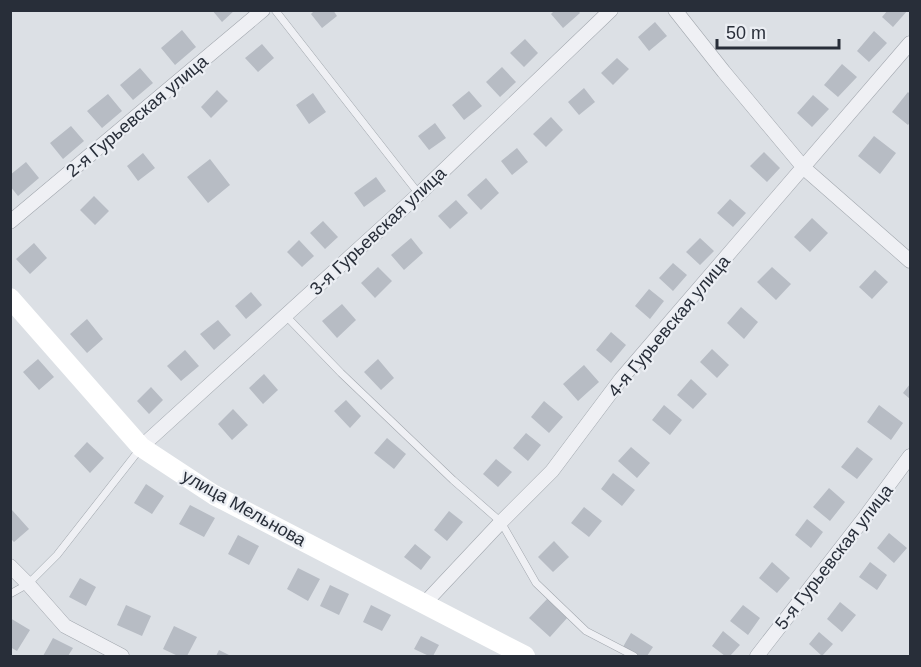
<svg xmlns="http://www.w3.org/2000/svg" width="921" height="667" font-family="Arial,sans-serif">
  <rect width="100%" height="100%" fill="#dce0e5"/>
  <path fill="#b7bcc4" d="M212,10h23l-13,12z
    M315,10h18l4,6 -15,12 -11,-14z
    M555,10h23l2,3 -17,15 -12,-14z
    M888,10h20l-15,17 -11,-10z
    M655,22l12,14 -18,15 -11,-14z
    M182,30l14,17 -21,18 -14,-17z
    M874,31l13,12 -18,19 -12,-11z
    M525,39l13,14 -14,14 -14,-14z
    M262,44l12,14 -16,14 -13,-14z
    M617,58l12,11 -16,16 -12,-12z
    M842,64l15,13 -19,20 -14,-12z
    M502,67l14,15 -16,15 -14,-15z
    M140,68l13,15 -20,17 -13,-15z
    M584,88l11,14 -16,13 -11,-13z
    M217,90l11,11 -17,17 -10,-11z
    M469,91l13,15 -18,14 -12,-15z
    M908,92l2,2v28l-2,3 -16,-13z
    M313,93l13,19 -17,12 -13,-19z
    M108,94l14,17 -20,17 -15,-17z
    M813,95l16,14 -17,18 -15,-14z
    M551,117l12,13 -17,17 -13,-13z
    M435,123l11,15 -17,12 -11,-14z
    M71,126l13,15 -21,18 -13,-16z
    M874,136l22,17 -16,21 -22,-18z
    M517,148l11,14 -16,13 -11,-14z
    M764,152l16,16 -13,14 -17,-16z
    M143,153l12,15 -17,13 -11,-15z
    M210,159l20,26 -22,18 -21,-26z
    M26,162l13,16 -21,18 -8,-10v-11z
    M376,177l10,14 -22,16 -10,-14z
    M486,178l13,15 -18,17 -14,-15z
    M94,196l15,15 -14,14 -15,-15z
    M730,199l16,14 -13,14 -16,-14z
    M456,200l12,13 -18,16 -12,-13z
    M812,218l16,15 -18,19 -16,-15z
    M323,221l15,16 -13,12 -15,-16z
    M411,238l12,15 -19,17 -13,-15z
    M700,238l14,13 -14,14 -14,-13z
    M299,240l15,16 -12,11 -15,-15z
    M34,243l13,15 -17,16 -14,-15z
    M673,263l14,12 -14,16 -14,-13z
    M378,267l14,14 -17,17 -14,-15z
    M772,267l19,17 -15,16 -19,-18z
    M875,270l13,12 -16,17 -13,-12z
    M649,289l15,12 -14,18 -15,-13z
    M251,292l11,13 -16,14 -11,-13z
    M342,304l14,16 -19,18 -15,-17z
    M741,307l17,15 -14,17 -17,-16z
    M87,319l16,20 -16,14 -17,-19z
    M218,320l13,15 -17,15 -14,-16z
    M611,332l15,13 -15,18 -15,-13z
    M712,349l17,16 -12,13 -17,-16z
    M185,350l14,16 -18,15 -14,-15z
    M38,359l16,18 -15,13 -16,-18z
    M378,359l16,19 -13,12 -17,-18z
    M584,365l15,17 -21,19 -15,-17z
    M264,374l14,16 -15,14 -14,-16z
    M691,379l16,15 -14,15 -16,-14z
    M910,384v15l-7,-6z
    M151,387l12,13 -14,14 -12,-13z
    M346,400l15,16 -11,12 -16,-17z
    M544,401l19,16 -14,16 -18,-16z
    M664,405l18,15 -12,15 -18,-15z
    M879,405l24,18 -12,17 -24,-18z
    M233,409l15,16 -16,15 -14,-16z
    M526,433l15,12 -13,16 -15,-13z
    M387,438l19,16 -12,15 -20,-16z
    M87,442l17,16 -14,15 -16,-17z
    M631,447l19,16 -13,15 -19,-17z
    M857,447l16,12 -16,20 -16,-12z
    M496,459l16,13 -14,15 -15,-13z
    M613,473l22,17 -13,16 -21,-17z
    M146,484l18,12 -12,18 -18,-11z
    M829,488l16,14 -15,19 -17,-14z
    M190,505l25,13 -11,19 -25,-13z
    M584,507l18,14 -13,16 -18,-14z
    M12,510l17,19 -15,13 -4,-4v-26z
    M449,511l14,11 -16,19 -13,-11z
    M807,519l16,13 -12,16 -16,-13z
    M889,533l18,15 -13,15 -17,-15z
    M238,535l21,11 -10,19 -21,-11z
    M554,541l15,16 -16,15 -15,-15z
    M415,544l16,13 -10,13 -17,-13z
    M772,562l18,16 -13,15 -18,-15z
    M870,562l17,13 -10,15 -18,-13z
    M298,568l22,11 -12,22 -21,-12z
    M80,578l16,9 -10,19 -17,-9z
    M330,585l19,9 -10,21 -19,-9z
    M548,598l20,19 -18,20 -21,-19z
    M840,602l16,13 -14,17 -15,-13z
    M126,605l25,11 -9,20 -25,-11z
    M371,605l20,10 -9,16 -19,-9z
    M743,605l17,13 -12,17 -18,-14z
    M10,618l20,12 -13,21 -7,-4z
    M174,626l23,11 -10,19h-9l-15,-7z
    M723,631l17,14 -10,11h-5l-13,-10z
    M819,632l14,12 -11,12 -13,-12z
    M631,633l22,14 -6,9h-19l-8,-4z
    M421,636l18,9 -6,11h-4l-15,-7z
    M53,638l20,10 -5,8h-25z
    M219,650l12,6h-15z"/>
  <g fill="none" stroke-linecap="round" stroke-linejoin="round">
    <g stroke="#a2a7ae" stroke-width="8">
      <path id="service" d="M275,10l144,184
        M286,316l55,57 112,107 48,42 35,61 50,48 48,25
        M10,594l18,-10 29,-29 83,-106"/>
    </g>
    <g stroke="#a2a7ae" stroke-width="15">
      <path id="minor" d="M675,10l49,62 80,96 106,93
        M10,222l253,-212
        M141,447l278,-253 192,-184
        M10,566l18,18 37,42 57,30
        M424,604l77,-82 51,-51 69,-92 289,-336
        M757,656l108,-139 45,-61"/>
    </g>
    <use href="#service" stroke="#eff0f4" stroke-width="7"/>
    <use href="#minor" stroke="#eff0f4" stroke-width="14"/>
    <path stroke="#fff" stroke-width="20" d="M10,298l131,149 73,48 311,161"/>
  </g>
  <g text-anchor="middle" dominant-baseline="central" stroke-width="4.5" stroke-linejoin="round" paint-order="stroke">
    <g font-size="18" fill="#282e39" stroke="#ebeef3">
      <text transform="translate(137 116) rotate(-40)">2-я Гурьевская улица</text>
      <text transform="translate(378 231) rotate(-43)">3-я Гурьевская улица</text>
      <text transform="translate(669 326) rotate(-50)">4-я Гурьевская улица</text>
      <text transform="translate(244 508) rotate(29)">улица Мельнова</text>
      <text transform="translate(834 557) rotate(-52)">5-я Гурьевская улица</text>
    </g>
  </g>
  <rect width="921" height="667" fill="none" stroke="#282e39" stroke-width="24"/>
  <path d="M717 39v9h122v-9" fill="none" stroke="#282e39" stroke-width="3"/>
  <text x="726" y="39" font-size="18" fill="#282e39" stroke="#ebeef3" stroke-width="4.5" paint-order="stroke">50 m</text>
</svg>
